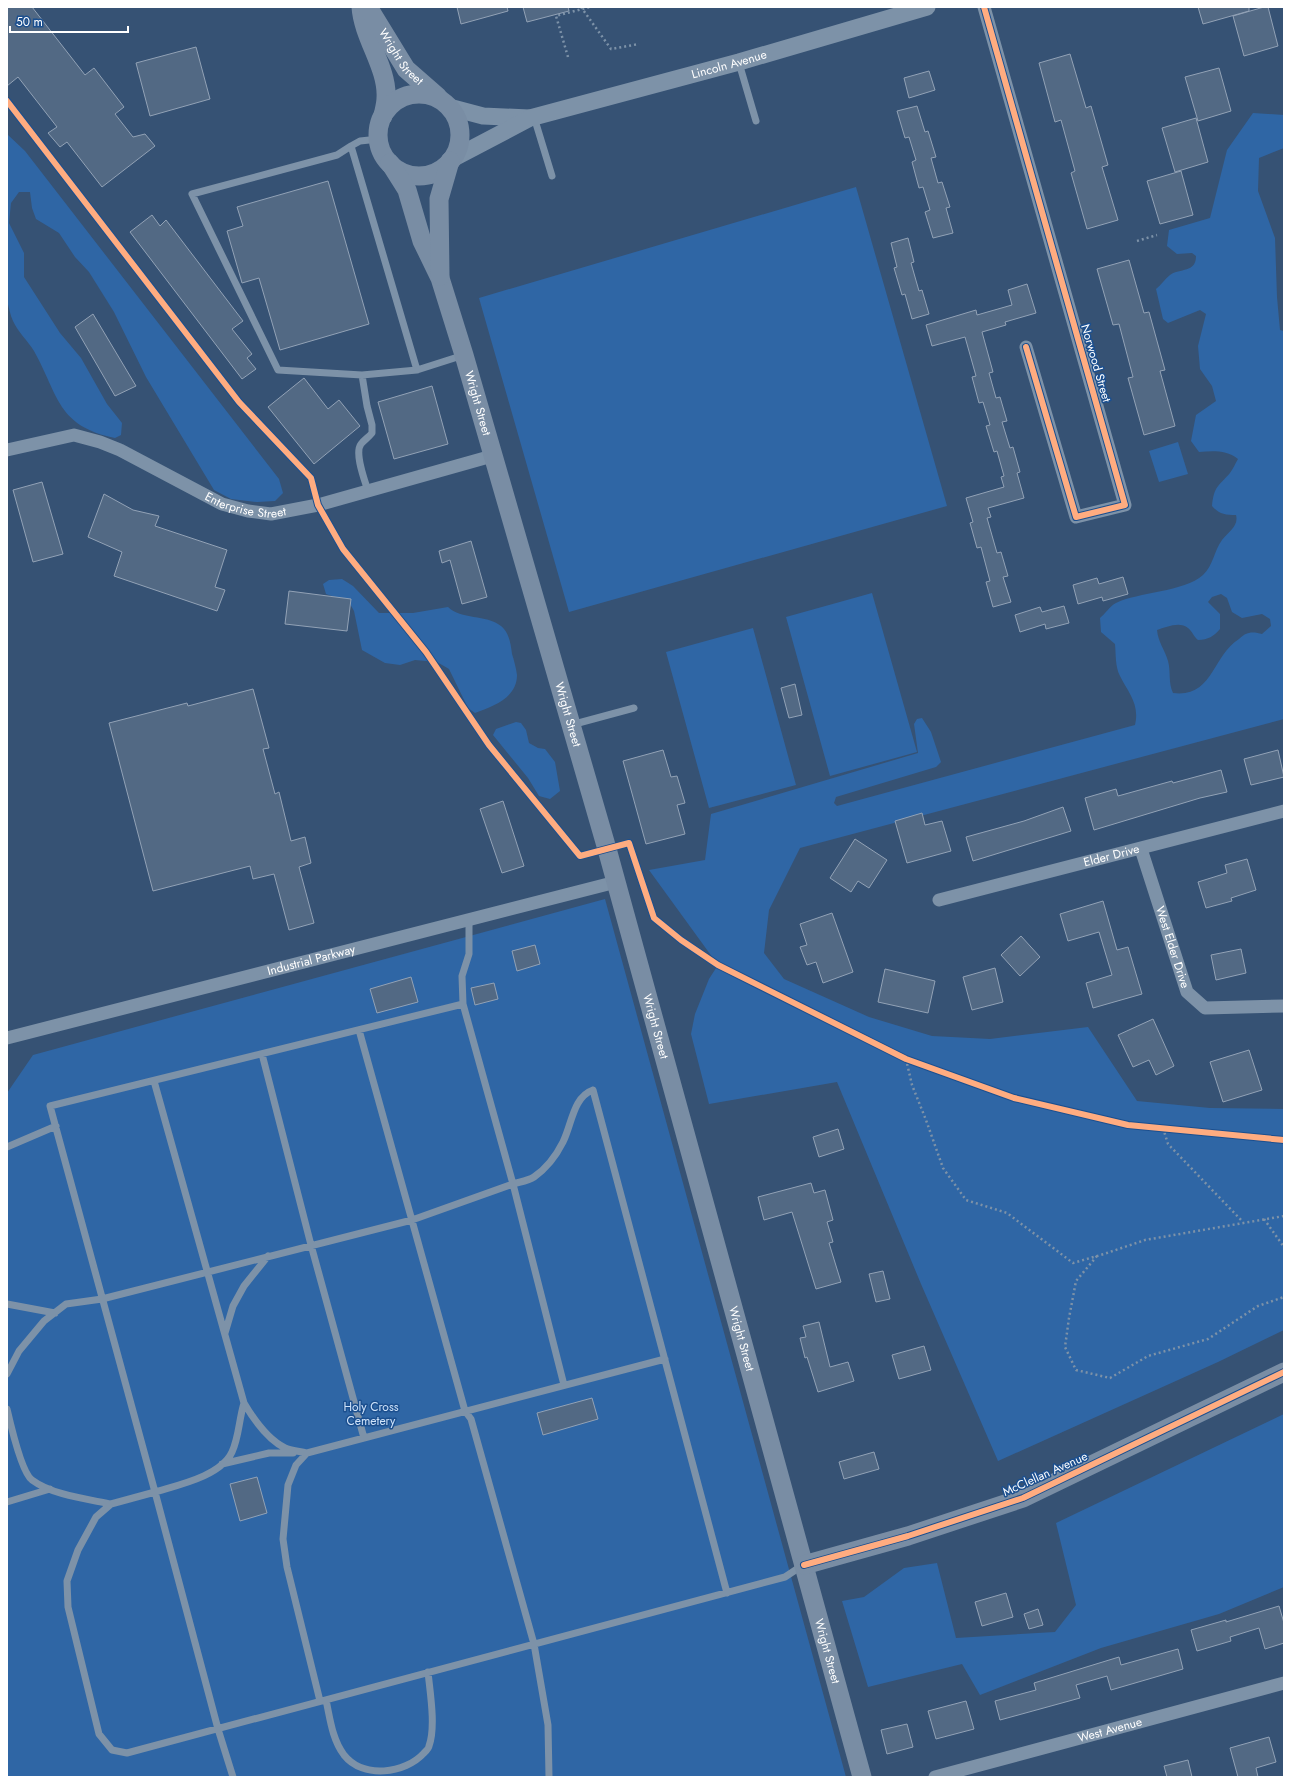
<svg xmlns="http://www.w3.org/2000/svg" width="1291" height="1784" font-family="Jost,sans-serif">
  <rect width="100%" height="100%" fill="#365274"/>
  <path fill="#2f66a5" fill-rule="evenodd" d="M1253,113l31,2v33l-25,10 -1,33 17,47 2,59 3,33 4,1v388l-484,129 -31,62 -5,43 20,26 85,38 63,19 58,3 98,-12 49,74 73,7 74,1v221l-66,32 -220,99 -77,-177 -84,-202 -128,22 -18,-70 4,-20 14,-35 9,-14 -69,-95 56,-10 6,-46 207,-61 -4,-29 3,-5 5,-1 9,14 10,30 -5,5 -100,30 -2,6 3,3 298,-81c5,-21 -7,-33 -15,-49 -5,-9 -4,-22 -5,-32l-14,-12 -1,-14c5,-4 10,-12 16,-15 22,-11 68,-11 87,-28 10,-9 11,-24 19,-35 6,-8 17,-14 14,-25 -11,0 -17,-1 -24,-9 2,-20 6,-19 18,-33 3,-4 5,-9 8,-14 -12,-9 -24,-8 -39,-7l-8,-11 5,-26 20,-14 -4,-15 -12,-17 -2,-23 8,-32 -6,-4 -32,13 -5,-4 -7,-30c5,-4 9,-10 14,-14 10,-7 26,-2 26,-19l-4,-3 -15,1 -10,-8 2,-16 41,-12 17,-68zM1221,594l6,4 5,14 10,6 20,-4 8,5 1,7 -9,8c-4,-1 -9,-2 -13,-1 -3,0 -8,4 -10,6 -27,17 -26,59 -66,54 -5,-11 -2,-21 -5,-32 -3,-11 -10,-19 -11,-31 9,-3 23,-9 31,-2 4,3 6,9 10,12 10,0 16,-4 22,-11v-15l-12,-12 4,-5z
    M7,134l18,17 254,328 4,14 -8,8 -18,1 -26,-3 -17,-9 -68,-113 -32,-65 -25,-40 -14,-15 -16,-24 -23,-14 -4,-11 -2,-16h-11l-8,11 -2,20 15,30v24l36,56 21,25 26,46 15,19 -1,12 -6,3c-58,-12 -56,-42 -81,-87 -6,-10 -16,-19 -21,-30 -3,-6 -4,-14 -6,-20z
    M856,187l91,319 -378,106 -90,-314z
    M1178,442l10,32 -29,8 -10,-31z
    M342,579l11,7 26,27h34l35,-6c13,13 38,7 53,19 8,6 10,19 11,28 2,6 4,14 5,21 0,23 -24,31 -42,38l-7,-5 -19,-39 -12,-7 -22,-2 -15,5 -15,-2 -23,-13 -8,-39 -5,-9 -23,-8 -3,-10 6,-4z
    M872,593l45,159 -87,24 -44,-159z
    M753,628l43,157 -87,23 -43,-156z
    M516,722l5,1 5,7 3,13 9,5 7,1 10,13 5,29 -10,8 -11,-3 -11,-18 -35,-43 3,-6z
    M605,899l241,878h-839v-684l26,-38z
    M1284,1414v173l-65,27 -118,34 -121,47 -18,-31 -94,23 -26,-86 22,-4 40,-29 33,-5 19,75 99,-6 21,-27 -20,-82z"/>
  <path fill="#526984" stroke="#92a2b6" d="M7,7h25l53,68 9,-7 30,39 -9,7 18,23 12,-3 10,12 -53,41 -35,-45 -7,5 -12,-14 9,-6 -39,-50 -11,9z
    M457,7h50l1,4 -47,13z
    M523,7h45l1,4 -42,11z
    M1198,7h51v4l-46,13z
    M1264,7h4l10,39 -34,10 -11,-40z
    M196,47l14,52 -60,17 -14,-53z
    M1070,54l16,54 5,-2 17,59 -6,2 16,53 -31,9 -16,-56 4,-2 -14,-51 -6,2 -16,-59z
    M1219,68l12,43 -33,10 -13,-44z
    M929,71l6,19 -26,8 -5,-20z
    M917,106l8,26 3,-1 8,26 -5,1 7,25 4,-1 8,25 -4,1 7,25 -20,5 -8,-26 5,-2 -7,-23 -4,1 -7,-26 4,-2 -7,-23 -4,1 -8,-27z
    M1196,118l12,44 -33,10 -13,-44z
    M1181,171l12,44 -33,9 -13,-43z
    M328,181l41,143 -89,26 -21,-72 -17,5 -15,-52 16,-5 -6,-19z
    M152,215l8,11 6,-6 77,101 -11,8 20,25 -5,4 9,11 -14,10 -112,-147z
    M908,238l6,24 -3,1 8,28 3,-1 7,24 -17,5 -7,-25 -3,1 -8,-27 3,-1 -6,-24z
    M1129,260l15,53 5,-1 16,58 -5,1 15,55 -31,9 -16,-57 5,-1 -14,-53 -6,1 -16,-56z
    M1027,284l9,29 -31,9 1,3 -24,7 11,40 -4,1 7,25 4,-1 7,24 -5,1 8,26 3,-1 7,25 -3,1 7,25 -36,10 3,9 -4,1 10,35 4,-1 7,24 -5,1 8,25 -18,5 -7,-25 4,-1 -9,-34 -4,1 -7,-25 3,-1 -7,-24 38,-11 -3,-10 3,-1 -7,-25 -3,1 -8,-26 4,-1 -7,-23 -4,1 -7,-26 4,-1 -11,-39 -33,9 -6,-21 50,-15 1,5 35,-10 -4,-15z
    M93,314l43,72 -21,10 -40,-69z
    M304,378l24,31 11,-9 21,26 -46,38 -46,-57z
    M432,386l16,58 -54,15 -16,-57z
    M42,482l21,72 -30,8 -20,-72z
    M104,494l29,16 26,6 -4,10 72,24 -12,37 10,3 -8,21 -103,-35 8,-24 -34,-15z
    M471,541l16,56 -25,7 -12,-44 -8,3 -3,-12z
    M1123,577l5,17 -25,7 -1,-4 -24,7 -5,-19 24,-7 2,6z
    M289,591l62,8 -4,32 -62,-7z
    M1064,606l5,17 -23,6 -1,-5 -25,8 -5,-17 25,-8 2,5z
    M795,684l7,31 -13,3 -8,-30z
    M253,689l16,59 -6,1 12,45 4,-2 12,49 14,-4 6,26 -12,4 15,56 -25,7 -15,-56 -21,5 -3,-13 -97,25 -44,-168 78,-20 1,3z
    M663,750l8,27 6,-1 8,27 -8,2 8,29 -39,10 -23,-83z
    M1278,750l6,27 -33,8 -7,-26z
    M1221,770l6,22 -27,6 -106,32 -9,-32 31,-9 2,7 54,-15 1,2z
    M503,801l21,65 -22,7 -22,-64z
    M1063,807l8,24 -98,30 -7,-24 58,-16z
    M922,813l3,12 17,-4 9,30 -44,12 -12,-42z
    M855,839l32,21 -18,28 -11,-7 -7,11 -21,-14z
    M1247,859l9,31 -25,8 1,3 -26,7 -8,-26 29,-9 -2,-8z
    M1103,901l14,49 11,-3 14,47 -49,14 -7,-25 26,-8 -13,-43 -31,9 -8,-27z
    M832,913l21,59 -30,11 -7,-21 -9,3 -7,-18 7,-2 -7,-21z
    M1021,936l19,21 -20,19 -19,-21z
    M535,945l5,19 -23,7 -5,-20z
    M1241,949l5,24 -30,7 -5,-25z
    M995,968l8,34 -31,8 -9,-33z
    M885,969l50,12 -7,32 -50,-11z
    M411,977l7,25 -41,11 -7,-24z
    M494,983l4,16 -23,6 -4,-17z
    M1153,1019l21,47 -18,9 -7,-15 -16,7 -15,-32z
    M1249,1050l13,40 -39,12 -13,-40z
    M838,1129l6,20 -25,8 -6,-20z
    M811,1183l3,10 11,-3 8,30 -6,2 6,20 -4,1 12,39 -25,7 -24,-77 -28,8 -6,-23z
    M883,1271l7,28 -14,3 -7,-28z
    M819,1322l11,45 18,-5 6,19 -36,11 -11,-35 -2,1 -5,-20 6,-1 -3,-11z
    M924,1346l7,24 -32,9 -7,-24z
    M592,1398l6,21 -55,16 -6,-22z
    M874,1452l5,17 -35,10 -5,-17z
    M257,1477l10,36 -27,8 -10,-37z
    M1006,1593l7,24 -31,9 -7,-24z
    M1279,1606l5,17v20l-19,6 -6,-21 -29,9 1,4 -34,10 -6,-21 35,-10v2z
    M1038,1609l5,16 -14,4 -5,-15z
    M1178,1649l5,20 -72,21 -4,-14 -31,9 4,13 -80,22 -5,-19 41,-11 -2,-7 85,-26 2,8z
    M966,1701l8,28 -38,10 -8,-28z
    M907,1724l6,23 -26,7 -6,-24z
    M1269,1737l7,25 -20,6 2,9h-20l-8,-29z
    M1188,1760l4,17h-25l-3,-11z"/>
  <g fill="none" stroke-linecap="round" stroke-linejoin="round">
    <path stroke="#7d92a8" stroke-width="2.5" stroke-dasharray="2 3" stroke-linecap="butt" d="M581,7l30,42 28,-5
      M568,57l-12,-41 34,-9
      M1137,241l20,-6
      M906,1059l6,26 14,35 17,48 23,32 41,13 66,50 31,-9 41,-14 139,-24
      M1163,1128l5,16 75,78
      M1264,1219l20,28
      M1097,1256l-21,25 -7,37 -4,29 11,23 34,8 38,-22 60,-17 50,-33 26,-9"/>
    <path stroke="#7d92a8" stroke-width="7" d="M739,63l17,58
      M534,117l18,59
      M351,146l9,-5 19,-2
      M417,370l-55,5 -84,-5 -86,-176 145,-39 14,-9 66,224 47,-15
      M362,375l5,31 5,19v8c-3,4 -8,7 -11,11 -7,9 4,37 7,47
      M571,725l63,-17
      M463,1004l-1,-28 7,-22v-34
      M359,1030l106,381 6,8 63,225 14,81 1,52
      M262,1054l49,191 53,193
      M154,1081l90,322c10,17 23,36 41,45 6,3 15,3 22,5
      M7,1147l49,-21
      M7,1304l48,9
      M225,1333l8,-27 11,-20 24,-30
      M7,1374l12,-23 25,-30 22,-17 36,-5 310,-79 101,-36 51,201
      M7,1409c3,13 15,64 25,71 20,15 55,19 79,24
      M222,1464l47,-11h24
      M7,1502l43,-13
      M727,1593l-134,-503c-20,7 -21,34 -30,52 -7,14 -16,26 -29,35 -6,4 -15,5 -21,7l-50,-180 -413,102 105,386 -44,12 -15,13 -18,33 -11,31 1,26 31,127 13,16 15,3 658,-176 18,-12
      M326,1700c4,18 6,39 18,55 19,24 61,19 80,-2 2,-2 5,-5 5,-7 7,-19 1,-54 -1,-74
      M320,1701l-33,-134 -4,-28 5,-54 8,-20 11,-12 358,-94
      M233,1777l-15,-48 -63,-237c23,-7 66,-16 77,-40 7,-15 7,-33 12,-49"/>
    <g stroke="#7d92a8" stroke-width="13">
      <path d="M984,7l141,498 -49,12 -50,-170"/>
      <path id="s1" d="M7,450l67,-15 26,7 20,8 102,54 26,7 23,3 47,-9 174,-49"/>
      <path id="s2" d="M1141,849l46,143 18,16 79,-2"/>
      <path id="s3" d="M939,900l345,-89"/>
      <path id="s4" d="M7,1038l609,-156"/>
      <path id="s5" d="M935,1777l349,-94"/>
    </g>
    <g stroke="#7d92a8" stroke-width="17">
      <path d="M449,107l34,9 46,2"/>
      <path id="s6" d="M454,158l76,-40 209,-56 188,-55"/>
    </g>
    <g stroke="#798da4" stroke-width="19">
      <path d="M361,7c2,31 27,61 25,91 0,6 -2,12 -3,18"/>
      <path id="s7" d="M368,7l38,62 32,28"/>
      <circle cx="419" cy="135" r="41"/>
      <path id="s8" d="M390,163l17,27 15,51 18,37 24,77 143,494 255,928"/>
      <path d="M440,276l-1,-77 11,-38"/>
      <path d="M804,1565l104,-29 115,-38 261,-126"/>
    </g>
    <g stroke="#1b4f8f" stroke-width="8">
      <path id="cycleway" d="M984,7l141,498 -49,12 -50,-170
        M7,101l232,301 72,76 7,27 25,44 83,103 63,93 91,111 49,-13 25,75 27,22 37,25 188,94 108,39 114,27 156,15
        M804,1565l104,-29 115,-38 261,-126"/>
    </g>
    <use href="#cycleway" stroke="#ffac80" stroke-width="6"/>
  </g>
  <g text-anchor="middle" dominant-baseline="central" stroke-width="3" stroke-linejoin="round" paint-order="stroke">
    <g font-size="12" fill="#fff" stroke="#1b4f8f">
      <text stroke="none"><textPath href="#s7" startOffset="60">Wright Street</textPath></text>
      <text stroke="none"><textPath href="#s6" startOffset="292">Lincoln Avenue</textPath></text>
      <text transform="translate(1096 363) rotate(74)">Norwood Street</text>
      <text stroke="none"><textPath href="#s8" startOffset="257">Wright Street</textPath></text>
      <text stroke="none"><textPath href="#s1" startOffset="256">Enterprise Street</textPath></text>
      <text stroke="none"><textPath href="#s8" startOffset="581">Wright Street</textPath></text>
      <text stroke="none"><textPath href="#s3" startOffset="178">Elder Drive</textPath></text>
      <text stroke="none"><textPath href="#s2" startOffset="103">West Elder Drive</textPath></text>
      <text stroke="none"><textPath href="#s4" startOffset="314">Industrial Parkway</textPath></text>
      <text stroke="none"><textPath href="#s8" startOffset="905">Wright Street</textPath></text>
      <text stroke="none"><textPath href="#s8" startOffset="1229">Wright Street</textPath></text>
      <text transform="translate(1045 1474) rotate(-24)">McClellan Avenue</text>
      <text stroke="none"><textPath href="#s8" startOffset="1553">Wright Street</textPath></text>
      <text stroke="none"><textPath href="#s5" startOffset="181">West Avenue</textPath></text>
    </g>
    <g font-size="12" fill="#cfe3fa" stroke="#1b4f8f">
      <text x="371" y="1407">Holy Cross<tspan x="371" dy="14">Cemetery</tspan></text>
    </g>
  </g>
  <rect width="1291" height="1784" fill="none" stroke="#ffffff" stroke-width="16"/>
  <path d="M10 26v6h118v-6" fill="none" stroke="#ffffff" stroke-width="2"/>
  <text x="16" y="26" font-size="12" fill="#ffffff" stroke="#1b4f8f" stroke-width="3" paint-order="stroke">50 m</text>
</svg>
